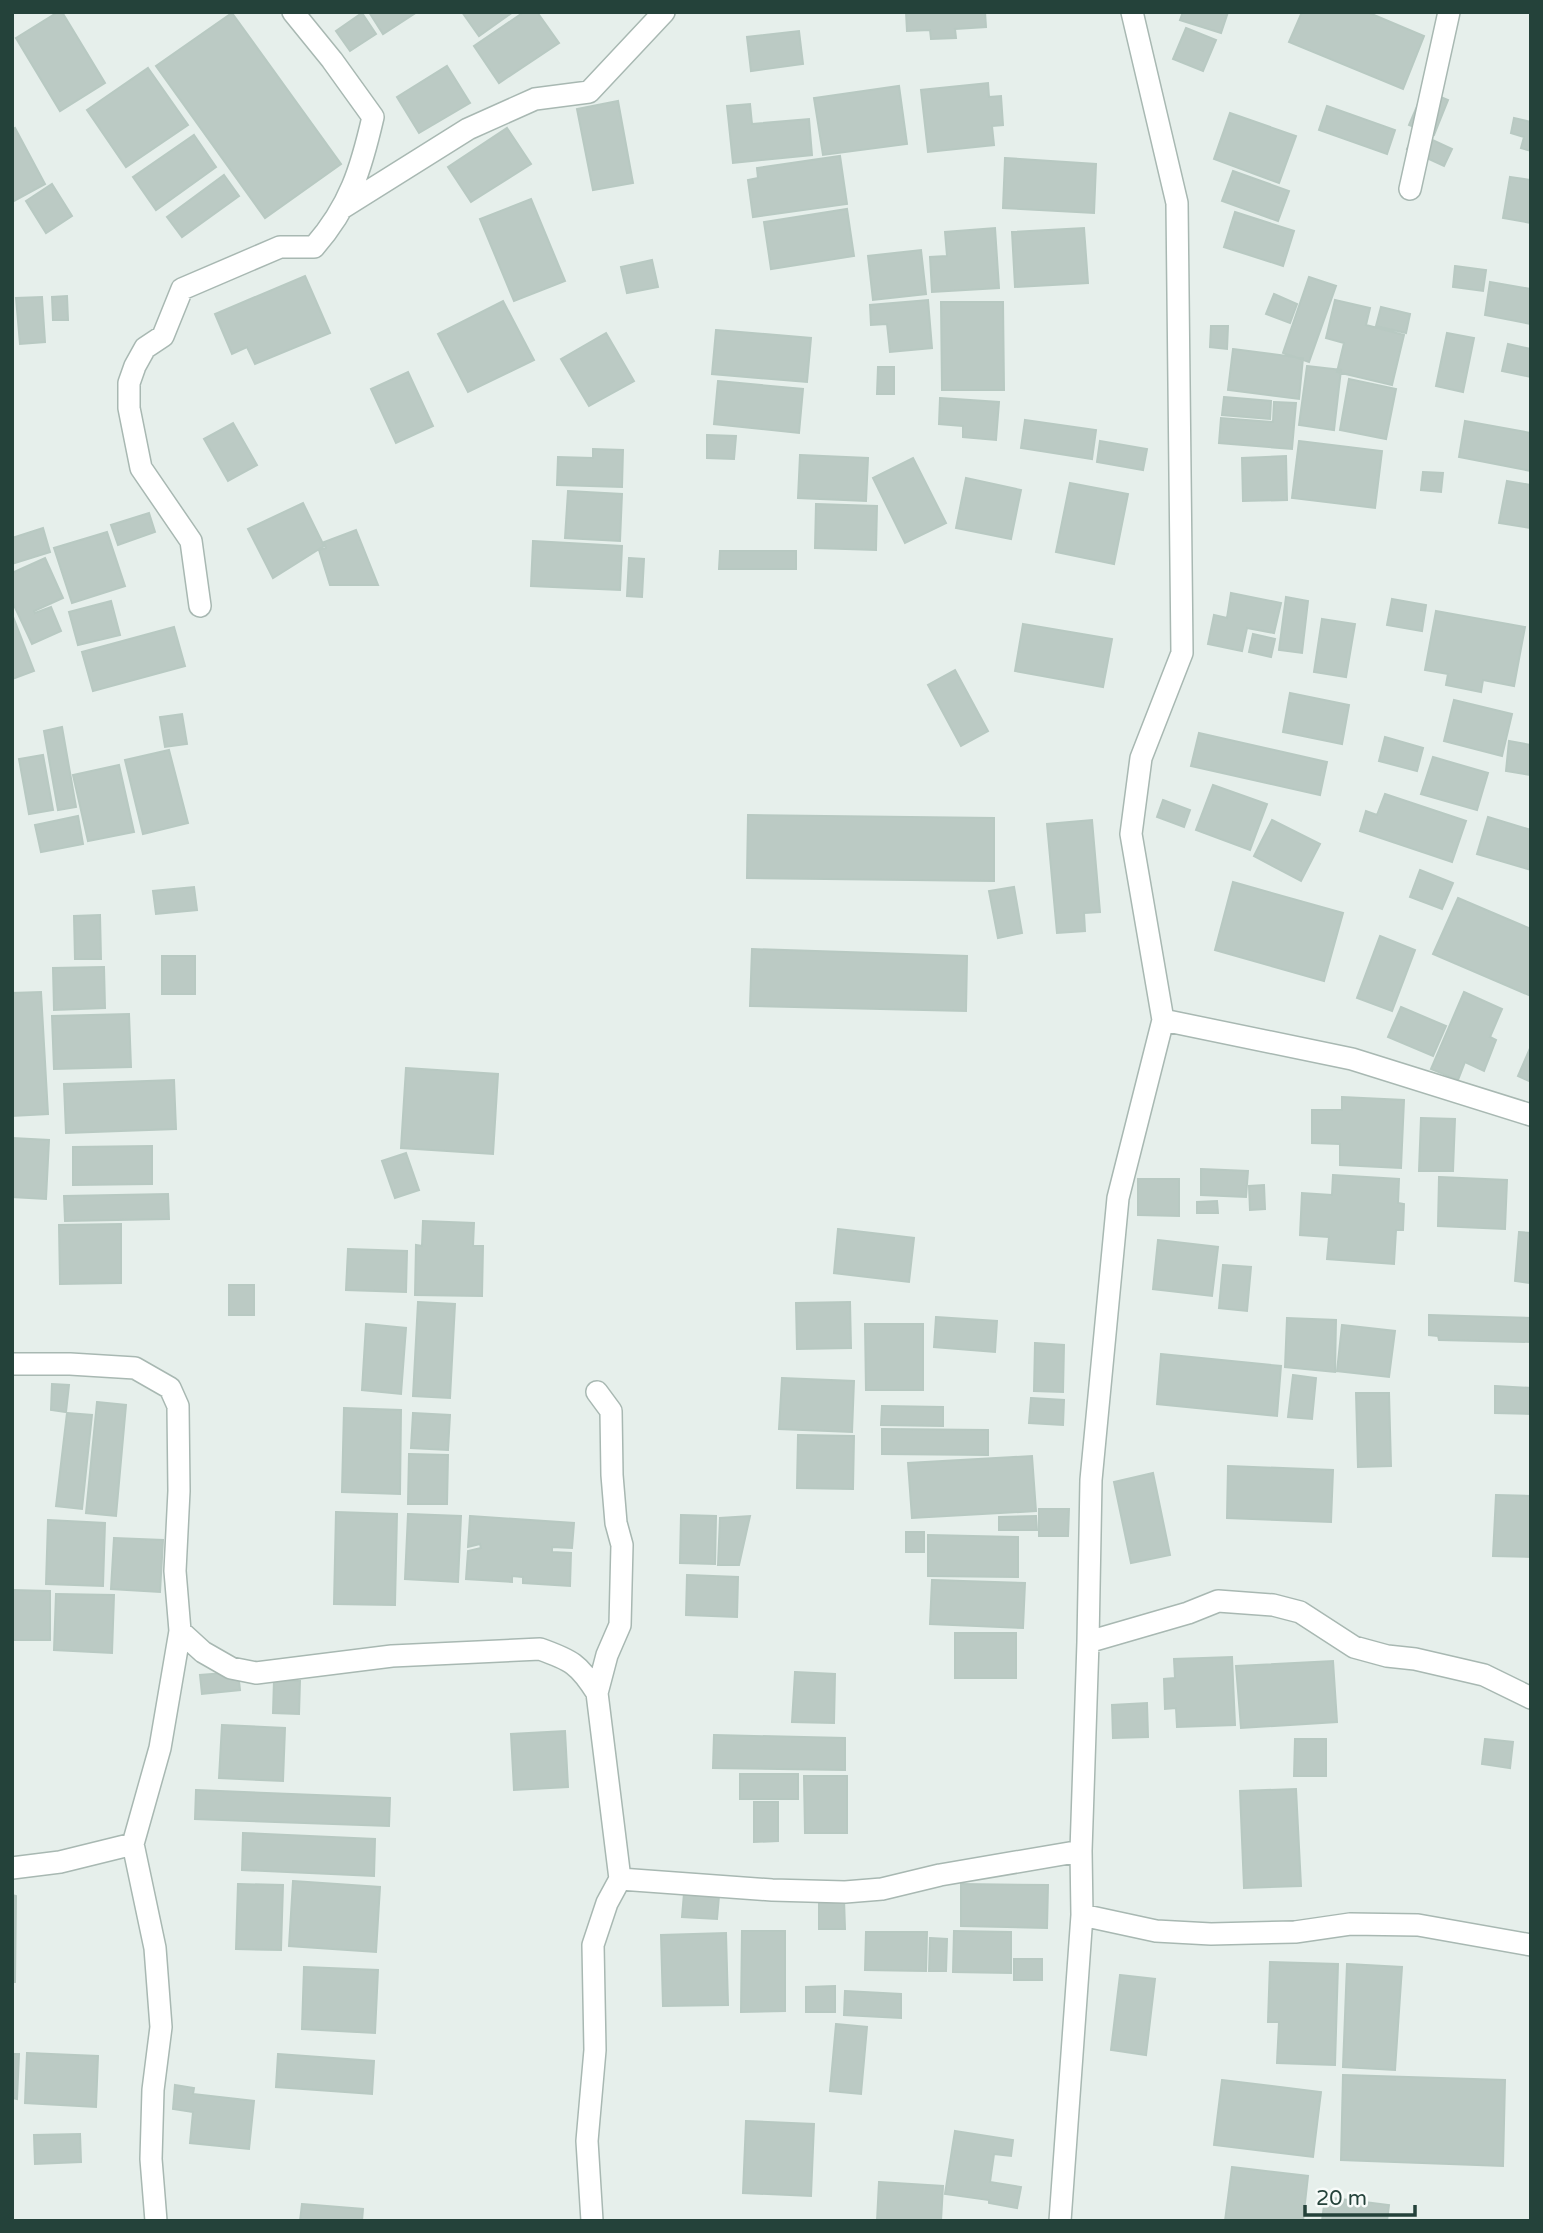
<svg xmlns="http://www.w3.org/2000/svg" width="1543" height="2233" font-family="'Varela Round',sans-serif">
  <rect width="100%" height="100%" fill="#e6efeb"/>
  <path fill="#bbcac4" stroke="#b8c9c2" stroke-width="2" d="M58,12h4l43,71 -45,28 -44,-73z
    M369,12h48l-34,22z
    M462,12h51l-34,24z
    M524,12h13l22,31 -60,40 -25,-37z
    M906,12h79l1,15 -31,2 1,9 -25,1 -1,-9 -23,1z
    M1183,12h45l-7,21 -41,-13z
    M1302,12h65l57,24 -21,53 -114,-47z
    M232,13l109,151 -76,54 -109,-152z
    M362,13l14,21 -26,17 -14,-20z
    M1186,28l30,12 -13,31 -30,-12z
    M799,31l4,33 -52,7 -4,-34z
    M447,66l23,37 -51,30 -22,-36z
    M148,68l40,57 -62,42 -39,-57z
    M988,83l1,14 12,-1 2,29 -11,1 2,19 -66,7 -7,-62z
    M899,86l8,58 -84,11 -9,-57z
    M1424,90l24,10 -14,35 -25,-10z
    M618,101l15,82 -40,7 -16,-81z
    M750,104l2,20 57,-5 3,36 -79,8 -6,-57z
    M1327,106l68,24 -8,24 -68,-24z
    M1230,113l66,23 -17,47 -65,-24z
    M1514,118l17,4v29l-10,-3 3,-11 -13,-4z
    M15,128l30,56 -33,18v-72z
    M507,128l24,36 -60,38 -23,-35z
    M1415,132l37,17 -8,17 -37,-17z
    M194,135l22,32 -60,43 -23,-33z
    M840,156l7,48 -94,13 -5,-37 10,-2 -1,-10z
    M1005,158l91,6 -2,49 -91,-5z
    M1233,171l56,20 -11,30 -56,-20z
    M224,175l15,21 -57,41 -15,-20z
    M1510,177l21,3v43l-28,-5z
    M52,184l20,32 -26,17 -20,-32z
    M531,199l34,82 -51,20 -34,-82z
    M847,209l7,47 -83,13 -7,-47z
    M1235,212l59,19 -11,35 -59,-19z
    M995,228l4,60 -67,4 -2,-35 17,-1 -2,-24z
    M1084,228l4,55 -73,4 -3,-55z
    M921,250l5,44 -53,6 -5,-44z
    M652,260l6,27 -31,6 -6,-26z
    M1455,266l31,4 -3,21 -30,-4z
    M305,276l25,57 -75,31 -8,-17 -15,7 -17,-40z
    M1309,277l27,9 -27,76 -26,-9z
    M1490,282l41,7v35l-46,-9z
    M1274,294l23,10 -7,19 -24,-9z
    M67,296l1,24h-15l-1,-23z
    M42,297l3,45 -25,2 -4,-46z
    M928,300l4,48 -42,4 -3,-28 -16,1 -1,-20z
    M1335,300l35,8 -4,17 38,10 -12,50 -55,-13 7,-29 -18,-5z
    M503,301l31,59 -66,32 -30,-58z
    M941,302h62l1,88h-62z
    M1381,307l29,7 -4,19 -30,-7z
    M1211,326h17l-1,23 -17,-2z
    M716,330l95,8 -4,44 -95,-8z
    M606,333l28,48 -45,25 -28,-47z
    M1447,333l27,5 -11,54 -27,-6z
    M1508,344l23,5v28l-29,-6z
    M1233,349l70,9 -4,41 -71,-9z
    M1307,366l34,4 -7,60 -35,-5z
    M878,367h16v27h-17z
    M408,372l25,54 -37,17 -25,-54z
    M1349,379l47,10 -10,50 -46,-9z
    M718,381l85,8 -4,44 -85,-9z
    M1224,397l47,4 -1,18 -48,-4z
    M940,398l59,4 -3,38 -33,-3v-11l-24,-2z
    M1274,402l22,1 -4,46 -73,-6 2,-25 52,4z
    M1025,420l71,10 -4,29 -71,-11z
    M1465,421l66,12v38l-72,-14z
    M233,423l24,42 -29,16 -24,-42z
    M707,435l29,1 -2,23 -27,-1z
    M1100,441l47,8 -4,21 -46,-8z
    M1299,441l83,10 -7,57 -83,-10z
    M593,449l30,1 -1,37 -65,-2 1,-28 35,1z
    M800,455l68,3 -2,43 -68,-3z
    M1286,456l1,44 -44,1 -1,-43z
    M913,458l33,65 -41,20 -32,-65z
    M1423,472l20,1 -2,19 -20,-2z
    M966,478l55,12 -10,49 -55,-11z
    M1507,481l24,4v43l-32,-5z
    M1070,483l58,11 -14,70 -58,-12z
    M568,491l54,3 -2,47 -55,-3z
    M303,503l21,43 -51,32 -25,-49z
    M816,504l61,2 -1,44 -61,-2z
    M149,513l6,19 -37,13 -7,-20z
    M43,528l7,24 -38,12v-26z
    M356,530l22,55h-48l-11,-35 7,-2 -2,-6z
    M107,532l18,54 -53,17 -18,-55z
    M533,541l89,5 -2,44 -89,-4z
    M720,551h76v18h-77z
    M45,558l18,40 -29,13 1,2 16,-6 10,24 -29,13 -20,-43v-28z
    M629,558l15,1 -2,38 -15,-1z
    M1231,593l50,10 -7,30 -27,-5 -5,23 -34,-7 6,-29 13,3z
    M1286,597l22,4 -6,52 -23,-3z
    M1392,599l34,6 -4,26 -35,-6z
    M111,601l9,34 -42,10 -9,-33z
    M1436,611l89,16 -11,59 -31,-6 -2,12 -35,-7 2,-11 -23,-4z
    M12,614l22,57 -22,8z
    M1322,619l33,5 -9,53 -32,-5z
    M1023,624l89,15 -9,48 -88,-16z
    M174,627l11,39 -92,25 -11,-39z
    M1253,634l22,5 -4,18 -22,-5z
    M955,670l33,61 -27,15 -33,-61z
    M1290,693l59,12 -7,39 -59,-12z
    M1454,700l58,14 -10,42 -58,-15z
    M182,714l5,30 -22,3 -5,-30z
    M62,727l14,80 -18,3 -14,-79z
    M1199,733l128,29 -7,33 -129,-29z
    M1385,737l38,11 -6,23 -38,-10z
    M1509,741l22,4v30l-25,-4z
    M169,750l19,73 -45,11 -18,-74z
    M43,755l10,55 -24,4 -10,-55z
    M1433,757l55,16 -11,37 -56,-16z
    M119,765l15,67 -46,9 -15,-66z
    M1213,785l54,19 -17,46 -54,-20z
    M1385,794l81,27 -14,41 -92,-31 6,-20 11,4z
    M1163,800l27,10 -6,17 -27,-10z
    M748,815l246,3v63l-247,-3z
    M78,816l5,28 -42,8 -6,-27z
    M1488,817l43,13v40l-54,-16z
    M1092,820l8,92 -16,1 1,18 -28,2 -10,-109z
    M1272,820l48,24 -19,37 -47,-25z
    M1420,870l33,13 -11,26 -32,-12z
    M1233,882l110,31 -19,68 -109,-31z
    M194,887l3,23 -41,4 -3,-23z
    M1014,887l8,46 -24,5 -9,-47z
    M1458,898l73,31v67l-98,-42z
    M100,915l1,44h-26l-1,-43z
    M1380,936l35,14 -23,61 -35,-13z
    M752,949l215,7 -1,55 -216,-5z
    M162,956h33v38h-33z
    M104,967l1,41 -51,2 -1,-42z
    M41,992l7,122 -36,2v-123z
    M1464,992l38,17 -12,28 6,3 -12,31 -19,-9 -7,18 -27,-11z
    M1401,1007l45,19 -13,30 -45,-19z
    M129,1014l2,53 -77,2 -2,-53z
    M1531,1046v36l-13,-6z
    M406,1068l92,6 -5,80 -92,-6z
    M174,1080l2,49 -110,4 -2,-49z
    M1342,1097l62,3 -3,68 -61,-3v-21l-28,-1v-33h30z
    M1421,1118l34,1 -2,52h-34z
    M12,1138l37,2 -3,59 -34,-2z
    M152,1146v38l-79,1v-38z
    M406,1153l13,37 -24,8 -13,-37z
    M1201,1169l47,2 -2,26 -45,-2z
    M1333,1175l66,4 -1,24 6,1 -1,26h-7l-2,34 -67,-5 2,-22 -29,-2 2,-42 30,2z
    M1439,1177l68,3 -2,49 -67,-3z
    M1138,1179h41v37l-41,-1z
    M1264,1185l1,24 -15,1 -1,-24z
    M168,1194l1,25 -104,2 -1,-25z
    M1217,1201l1,12h-21v-11z
    M423,1221l51,2 -1,23h10l-1,50 -67,-1 1,-50 6,1z
    M121,1224v59l-61,1 -1,-59z
    M838,1229l76,9 -5,44 -75,-9z
    M1519,1232l12,1v50l-16,-2z
    M1158,1240l60,7 -6,49 -59,-7z
    M348,1249l59,2 -1,41 -60,-2z
    M1223,1265l28,2 -4,44 -28,-3z
    M229,1285h25v30h-25z
    M418,1302l37,2 -5,94 -37,-2z
    M850,1302l1,46 -54,1 -1,-46z
    M1429,1315l102,3v24l-92,-2 -1,-4 -9,-1z
    M936,1317l61,4 -2,31 -61,-5z
    M1287,1318l49,2 -1,52 -50,-5z
    M366,1324l40,4 -5,66 -39,-4z
    M865,1324h58v66h-57z
    M1342,1325l53,6 -6,46 -52,-6z
    M1035,1343l29,2 -1,47 -29,-1z
    M1161,1354l120,12 -4,50 -120,-12z
    M1293,1375l23,3 -4,41 -24,-2z
    M782,1378l72,3 -2,51 -73,-3z
    M52,1384l17,1 -3,27 -15,-2z
    M1495,1386l36,2v26l-36,-1z
    M1356,1393h33l2,73 -33,1z
    M1031,1398l33,2 -1,25 -34,-2z
    M97,1402l29,3 -10,111 -30,-3z
    M882,1406l61,1v19l-62,-1z
    M344,1408l57,2 -1,84 -58,-2z
    M67,1413l25,2 -10,94 -26,-3z
    M413,1413l37,2 -2,35 -37,-2z
    M882,1429l106,1v25l-106,-1z
    M798,1435l56,1 -1,53 -56,-1z
    M409,1454l39,1 -1,49h-39z
    M1032,1456l4,55 -124,7 -4,-55z
    M1228,1466l105,4 -2,52 -104,-4z
    M1153,1473l17,82 -39,8 -17,-81z
    M1496,1495l35,1v61l-38,-1z
    M1039,1509h30l-1,27h-29z
    M336,1512l61,2 -2,91 -61,-1z
    M408,1514l53,2 -3,66 -53,-3z
    M681,1515l35,1 -1,48 -35,-1z
    M470,1516l104,7 -2,25 -20,-1v5l19,1 -1,33 -47,-3v-6l-11,-1v6l-46,-3 2,-28 13,-3 -1,-4 -12,3z
    M750,1516l-11,49h-21l2,-47z
    M1036,1516l1,14h-38v-13z
    M48,1520l57,3 -2,63 -57,-2z
    M906,1532h18v20h-18z
    M928,1535l90,2v40l-90,-1z
    M114,1538l49,2 -3,52 -49,-3z
    M687,1575l51,2 -1,40 -51,-2z
    M932,1580l93,3 -2,45 -93,-4z
    M12,1590l38,1v49h-38z
    M56,1594l58,1 -2,58 -58,-3z
    M955,1633h61v45h-61z
    M1232,1657l3,68 -58,2 -1,-19 -11,1 -1,-30 11,-1 -1,-19z
    M1333,1661l4,61 -96,6 -5,-62z
    M238,1672l2,18 -38,4 -2,-19z
    M795,1672l40,2 -1,49 -42,-1z
    M274,1680l26,1 -1,33 -26,-1z
    M1147,1703l1,34 -35,1 -1,-33z
    M222,1725l63,3 -2,53 -64,-3z
    M565,1731l3,56 -54,3 -3,-56z
    M714,1735l131,3v32l-132,-2z
    M1295,1739h31v37h-32z
    M1485,1739l28,3 -3,26 -28,-4z
    M740,1774h58v25h-58z
    M804,1776h43v57h-42z
    M1296,1789l5,97 -57,2 -4,-97z
    M196,1790l194,8 -1,28 -194,-7z
    M754,1802h24v39l-24,1z
    M243,1833l132,6 -1,37 -132,-6z
    M293,1881l87,6 -4,65 -87,-6z
    M238,1884l45,1 -2,65 -45,-1z
    M961,1884l87,1 -1,43 -86,-2z
    M684,1893l35,3 -2,23 -35,-2z
    M12,1895l4,1 -1,86h-3z
    M819,1899h25l1,30h-26z
    M742,1931h43v80l-44,1z
    M954,1931l57,1v41l-58,-1z
    M866,1932h61l-1,39 -61,-1z
    M726,1933l2,72 -65,1 -2,-71z
    M930,1938l17,1 -1,32h-17z
    M1014,1959h28v21h-28z
    M1270,1962l68,2 -3,101 -58,-2 2,-41h-11z
    M1347,1964l55,3 -7,103 -52,-3z
    M304,1967l74,3 -3,63 -73,-4z
    M1120,1975l35,4 -9,76 -35,-5z
    M835,1986v26h-29v-25z
    M845,1991l56,3v24l-57,-3z
    M836,2024l31,3 -6,67 -31,-3z
    M27,2053l71,3 -2,51 -71,-4z
    M12,2054h7l-2,45 -5,-1z
    M278,2054l96,7 -2,33 -96,-7z
    M1343,2075l162,5 -2,86 -162,-6z
    M1222,2080l99,12 -8,65 -99,-12z
    M175,2085l19,3 -1,6 61,7 -5,48 -59,-6 3,-31 -20,-3z
    M746,2121l68,3 -3,72 -68,-3z
    M955,2131l58,9 -2,16 -17,-2 -4,28 31,5 -4,21 -28,-5v-3l-44,-6z
    M80,2134l1,28 -46,2 -1,-29z
    M1232,2167l76,9 -5,45h-78z
    M879,2182l64,4 -2,35h-64z
    M1325,2197l64,8 -2,16h-65z
    M302,2204l61,5 -1,12h-62z"/>
  <g fill="none" stroke-linecap="round" stroke-linejoin="round">
    <g stroke="#a8b8b2" stroke-width="24">
      <path id="minor" d="M1410,189l39,-177
        M342,208l126,-79 67,-30 54,-7 75,-80
        M200,606l-9,-65 -50,-73 -12,-60v-25l6,-17 10,-18 18,-12 19,-47 98,-42h34c36,-41 47,-78 59,-130l-41,-57 -39,-48
        M1163,1020l189,39 179,56
        M12,1364h58l65,4 35,20 8,18 1,85 -4,80 5,60 -20,117 -27,96
        M180,1631l23,21 28,16 25,5 136,-17 148,-7c31,11 39,15 57,44
        M1088,1642l100,-29 30,-12 55,4 27,7 54,35 33,9 28,3 69,16 47,23
        M12,1868l48,-6 73,-18 22,104 6,79 -8,63 -2,69 5,62
        M620,1879l152,11 73,2 37,-3 58,-14 141,-24
        M1082,1915l74,16 55,3 84,-2 55,-8 68,1 113,20
        M592,2221l-5,-80 8,-91 -2,-105 14,-42 13,-24 -23,-186 10,-38 13,-30 2,-80 -6,-22 -4,-48 -1,-64 -14,-19
        M1060,2221l22,-306 -1,-64 7,-209 3,-162 27,-282 45,-178 -32,-186 10,-76 41,-105 -5,-450 -45,-191"/>
    </g>
    <use href="#minor" stroke="#fff" stroke-width="21"/>
  </g>
  <rect width="1543" height="2233" fill="none" stroke="#24423a" stroke-width="28"/>
  <path d="M1305 2205v10h110v-10" fill="none" stroke="#24423a" stroke-width="3.5"/>
  <text x="1316" y="2205" font-size="21" fill="#24423a" stroke="#f7fbf9" stroke-width="5" paint-order="stroke">20 m</text>
</svg>
